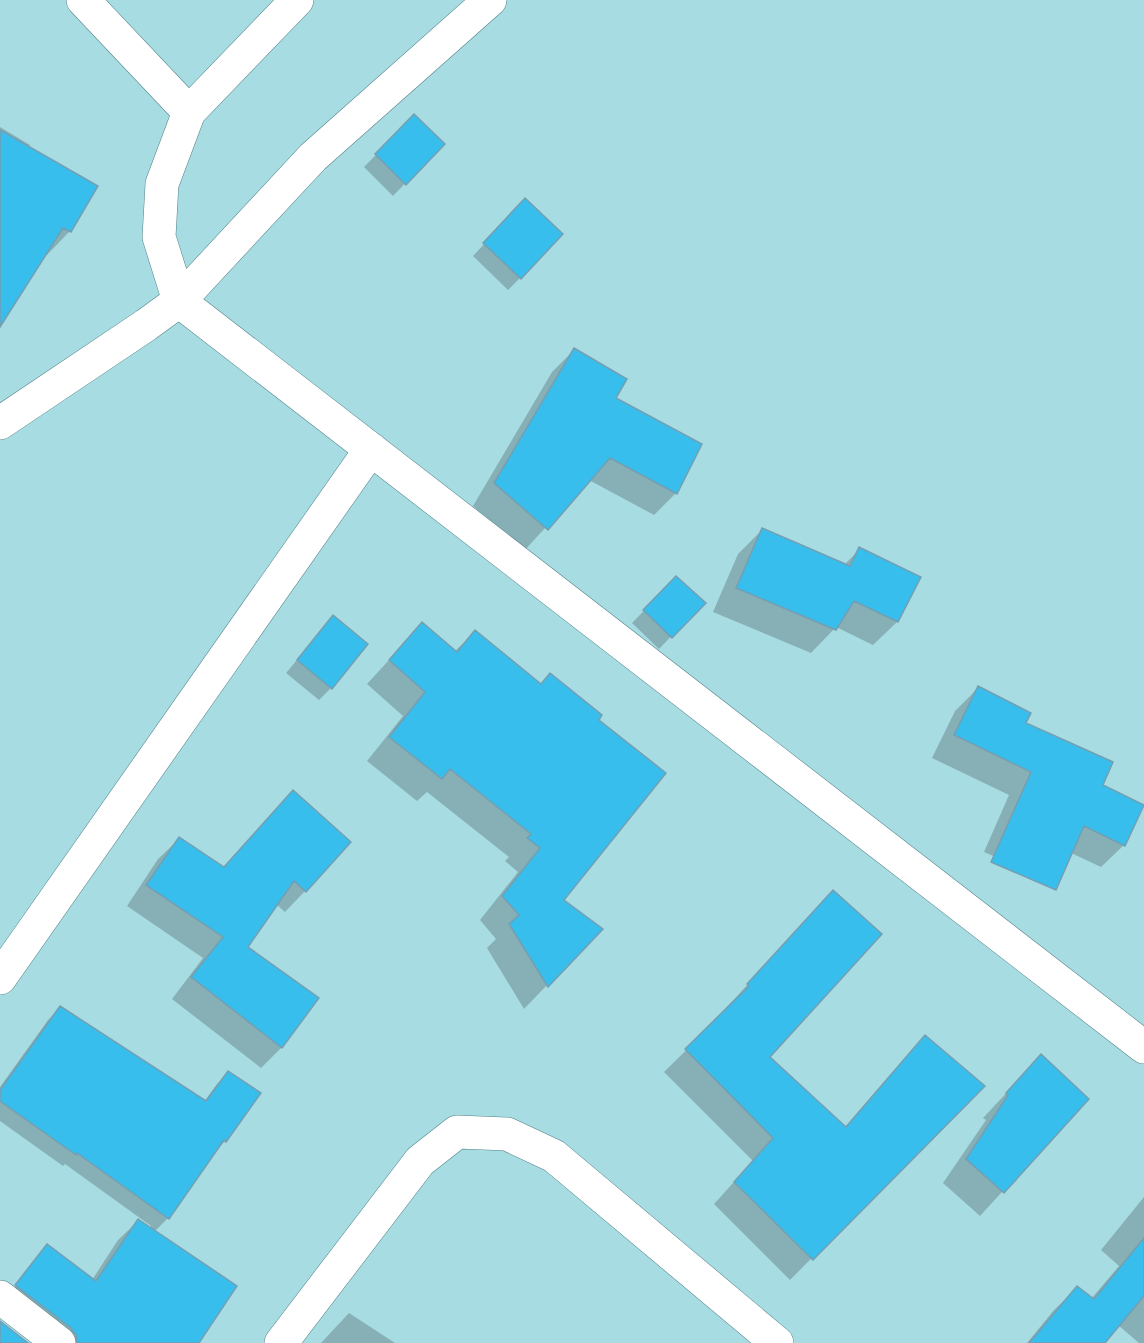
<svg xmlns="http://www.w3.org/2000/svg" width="1144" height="1343" font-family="'IBM Plex Sans',sans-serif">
  <rect width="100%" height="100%" fill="#a8dce3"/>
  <path fill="#0003" d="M414,116l29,28 -50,52 -29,-29z
    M0,127l30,18 -2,3 42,83 -23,24 -2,-1 -45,70z
    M514,212l6,66 -12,12 -35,-34z
    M574,350l40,49 62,94 -22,22 -65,-35 -65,71 -51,-45 79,-134z
    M762,530l82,35 16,-16 37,73 -24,23 -37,-18 -25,26 -98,-41 25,-58z
    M676,578l27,25 -44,46 -27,-26z
    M333,617l-2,71 -12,12 -33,-27z
    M422,624l32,28 21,-20 65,53 57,35 -35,180 39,29 -77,80 -37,-61 9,-9 -16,-19 38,-48 -13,-11 4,-4 -82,-65 -10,9 -50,-40 36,-45 -36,-32z
    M978,688l46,36 100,121 -23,22 -30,-14 -24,26 -63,-27 25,-57 -77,-37 23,-47z
    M273,813l32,78 -20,21 -9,-8 -30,44 71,50 -36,50 -20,20 -89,-69 31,-41 -76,-52 31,-47 21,-20 44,29z
    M833,892l-65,165 76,71 60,-69 21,-22 57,49 -192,194 -76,-76 39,-43 -89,-89 65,-64 -2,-1z
    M60,1008l144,94 13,-18 11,-11 31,21 -34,47 -12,12 -45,65 -14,14 43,111h-136l-61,-38 31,-37 61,12 26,-40 20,-19 12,8 1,-3 -86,-62 -2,2 -63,-45v-34l48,-67z
    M1041,1056l46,43 -107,117 -37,-33 43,-63 -3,-2z
    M1144,1197v146h-5l-21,-18 -15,18h-76l27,-33 23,-22 14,11 28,-33 -18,-16z
    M349,1313l46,30h-74z"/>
  <path fill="#37beed" stroke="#749fb2" stroke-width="1.5" d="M414,114l31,30 -39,41 -31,-31z
    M0,130l98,56 -27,46 -8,-4 -63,99z
    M525,198l38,36 -42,45 -38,-36z
    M574,348l53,31 -11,19 86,46 -25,50 -67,-36 -62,72 -54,-47z
    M762,528l88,38 9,-19 62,30 -23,45 -44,-21 -18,29 -100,-42z
    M676,576l30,27 -34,35 -29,-28z
    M333,615l35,29 -36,45 -35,-29z
    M422,622l35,30 18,-22 66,54 9,-11 52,42 -3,5 67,53 -102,127 39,29 -55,58 -39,-63 10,-9 -17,-19 38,-48 -13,-10 4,-4 -81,-65 -8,10 -53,-42 36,-45 -36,-32z
    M978,686l53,27 -5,10 87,39 -10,23 41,20 -19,41 -41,-20 -28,64 -65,-28 40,-90 -77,-37z
    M293,790l58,52 -45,50 -12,-11 -46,66 71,51 -37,50 -91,-71 32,-40 -77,-52 33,-48 45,30z
    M833,890l49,44 -112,123 76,70 79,-92 60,51 -172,174 -79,-78 39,-44 -88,-89 64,-63 -2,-2z
    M60,1006l146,95 22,-30 33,22 -35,49 -2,-2 -55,79 -92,-66 -1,2 -76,-54v-11z
    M1041,1054l48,45 -85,94 -38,-34 42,-64 -2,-2z
    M138,1219l99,67 -38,57h-122l-1,-8 -5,-7 -56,-43 32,-41 49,37z
    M1144,1238v58l-39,47h-76l48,-57 17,13z
    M0,1321l28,22h-28z"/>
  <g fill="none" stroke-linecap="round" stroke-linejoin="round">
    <g stroke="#508288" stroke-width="34">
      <path id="minor" d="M83,0l106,112 -27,72 -3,53 20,64 965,746
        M189,112l108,-112
        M0,423l146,-98 33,-24 134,-144 177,-157
        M0,978l371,-529
        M0,1297l59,46
        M281,1343l139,-182 37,-29 50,2 47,22 223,187"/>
    </g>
    <use href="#minor" stroke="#fff" stroke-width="33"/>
  </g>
</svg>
